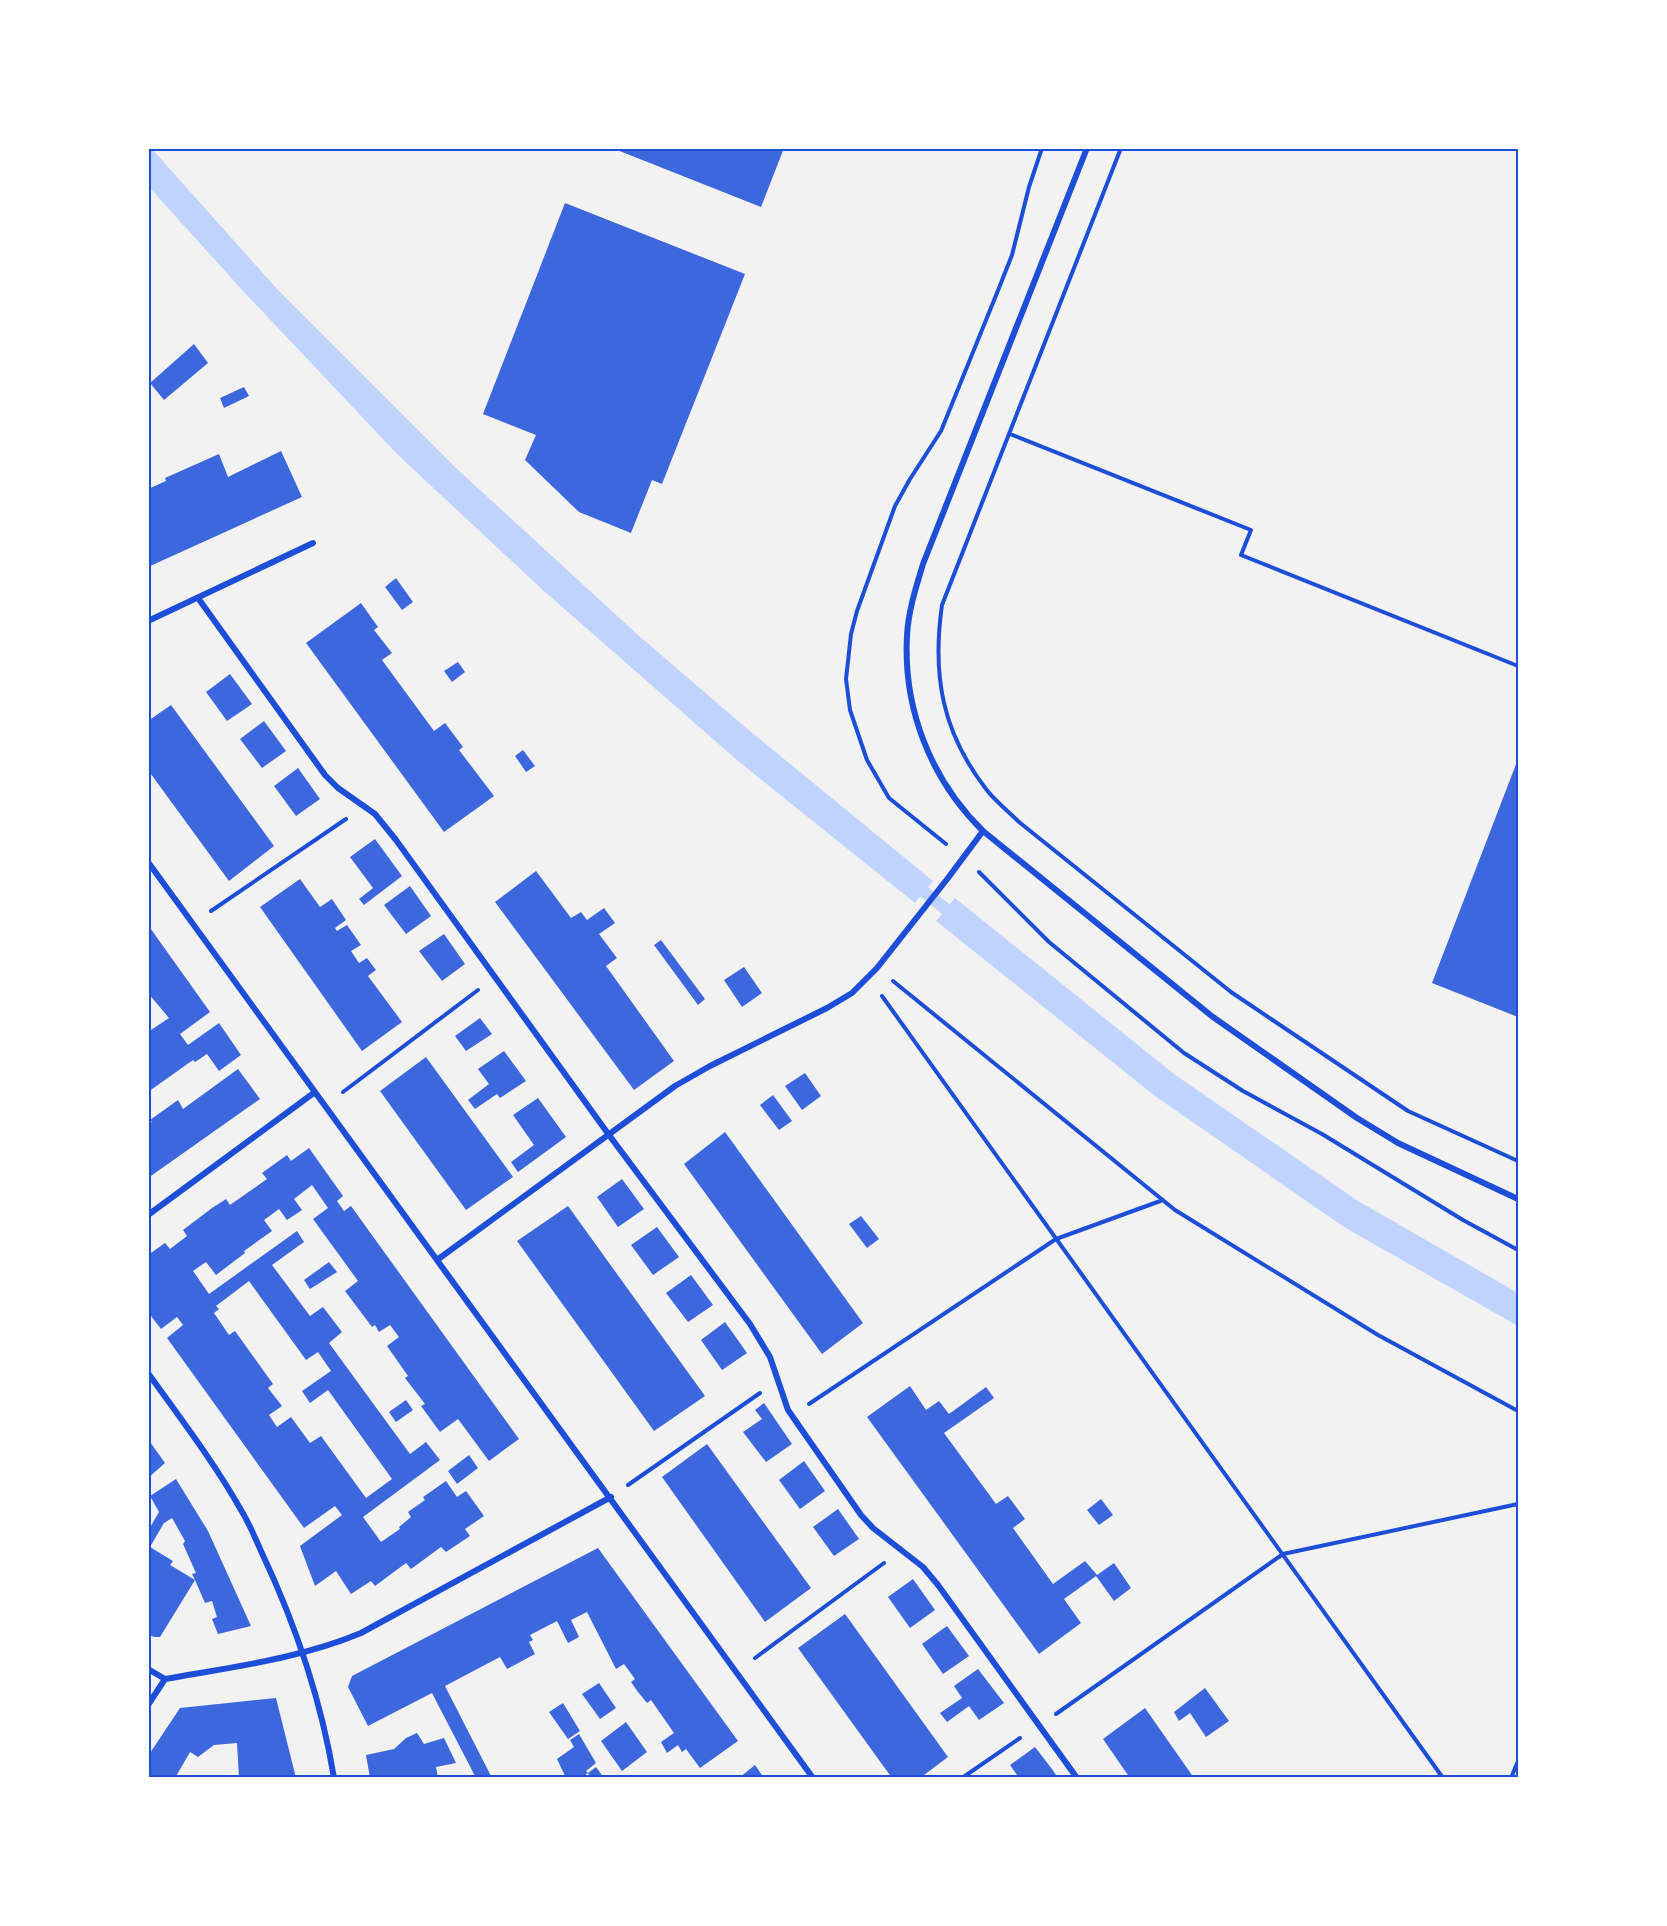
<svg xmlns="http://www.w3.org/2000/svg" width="1667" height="1926" font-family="Barlow,sans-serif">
  <rect width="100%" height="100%" fill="#f2f2f2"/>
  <path fill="#bfd3fe" d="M149,148l3,1 125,140 179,179 182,167 107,92 188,154 -18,22 -177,-142 -193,-169 -147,-137 -154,-163 -95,-105z
    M955,898l219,176 184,127 160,92v33l-174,-99 -189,-131 -219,-175z"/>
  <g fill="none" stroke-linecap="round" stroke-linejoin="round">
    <path stroke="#bfd3fe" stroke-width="12" d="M912,882l45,36"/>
  </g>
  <path fill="#3d67dc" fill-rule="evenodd" d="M612,148h172l-23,59z
    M565,203l180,71 -83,210 -10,-4 -21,53 -52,-21 -54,-52 11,-25 -53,-21z
    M194,344l14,19 -44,37 -14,-17z
    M244,387l5,9 -25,12 -4,-10z
    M281,451l21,46 -154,70v-78l18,-8 -1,-3 54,-24 9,23z
    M396,578l17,24 -11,8 -17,-23z
    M361,603l17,24 -4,3 18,23 -10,7 52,71 11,-8 18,24 -4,3 35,46 -50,36 -138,-189z
    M458,662l7,10 -13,10 -8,-11z
    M230,674l22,30 -25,17 -21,-29z
    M171,705l103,141 -45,35 -81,-111v-49z
    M264,721l22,30 -24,17 -22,-29z
    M523,750l12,16 -9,6 -11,-16z
    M1518,759v258l-86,-34z
    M298,768l22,31 -24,17 -22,-30z
    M375,839l27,37 -38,29 -5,-6 14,-11 -23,-31z
    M536,871l35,47 10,-6 6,8 17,-12 11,15 -16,11 18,24 -11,8 68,95 -40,29 -139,-188z
    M300,879l20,28 12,-8 14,21 -11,8 2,3 10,-6 14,20 -10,6 8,12 8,-5 9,12 -8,6 34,46 -40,29 -102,-144z
    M410,886l21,30 -25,18 -22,-29z
    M148,925l62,87 -30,22 8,11 31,-22 22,32 -22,16 -12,-17 -12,8 -2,-2 -45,32v-44l2,-2 -2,-14 21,-14 -21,-25z
    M444,934l21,30 -23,17 -23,-30z
    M661,940l44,59 -7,6 -44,-60z
    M744,967l18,26 -20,14 -18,-27z
    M480,1018l12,16 -26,17 -11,-15z
    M504,1051l22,30 -26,17 -3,-4 -22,15 -7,-9 21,-16 -11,-15z
    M426,1057l87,120 -47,33 -86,-119z
    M238,1069l22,30 -112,79v-54l4,-2 -2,-2 28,-20 5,9z
    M805,1073l16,23 -19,14 -17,-24z
    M773,1095l19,26 -13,9 -19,-25z
    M538,1098l28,39 -48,35 -7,-10 23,-17 -21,-30z
    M725,1132l138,191 -41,31 -138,-190z
    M309,1148l34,48 -6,5 7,10 7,-5 168,233 -30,22 -31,-42 -18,13 -19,-26 4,-2 -20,-26 3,-2 -21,-30 12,-9 -9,-12 -11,7 -4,-7 -3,2 -27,-36 13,-10 -45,-62 15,-11 -16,-23 -18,14 8,11 -15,10 -8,-11 -15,11 8,11 -28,20 1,2 -29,22 -10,-13 -13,9 16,23 88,-63 7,11 -32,23 38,51 13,-9 19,25 -13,11 81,111 16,-12 14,18 -77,57 18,25 19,-13 -1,-2 12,-10 -3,-5 17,-12 -2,-3 23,-16 11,16 9,-6 18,25 -19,13 5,7 -24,16 -5,-5 -30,22 -5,-6 -31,23 -4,-5 -20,13 -15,-23 -21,15 -15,-40 42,-31 -7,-9 -31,22 -137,-190 16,-13 -6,-8 -16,12 -13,-17v-57l17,-12 5,6 17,-13 -4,-6 29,-22 14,-9 4,6 37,-26 -5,-6 25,-18 4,6zM249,1281l57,79 12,-8 13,19 -29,20 8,12 18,-13 64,89 -26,19 -45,-62 -11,7 -19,-26 -14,10 -8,-12 13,-9 -14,-18 5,-4 -38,-53 -6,4 -15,-22 5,-4 -3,-3z
    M622,1179l22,30 -26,18 -21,-30z
    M568,1206l137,190 -51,35 -137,-190z
    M861,1216l18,23 -12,9 -18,-24z
    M657,1227l22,30 -26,18 -22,-30z
    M329,1262l8,10 -27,17 -6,-9z
    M691,1275l22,30 -25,17 -22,-29z
    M725,1322l22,31 -25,17 -21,-30z
    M910,1386l16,24 13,-9 10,13 37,-27 8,11 -50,35 52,71 12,-8 17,23 -12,9 40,56 32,-23 12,14 17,-12 17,25 -17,13 -18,-25 -32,23 17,24 -42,31 -172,-237z
    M406,1400l7,10 -17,12 -7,-10z
    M764,1403l28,41 -26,18 -23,-30 19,-13 -7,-9z
    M148,1439l17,24 -17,15z
    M707,1444l104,144 -46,34 -103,-145z
    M469,1455l9,13 -21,16 -9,-13z
    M804,1461l21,30 -25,18 -21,-29z
    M176,1479l32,52 43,95 -33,8 -6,-15 5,-2 -5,-16 -7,2 -10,-23 -35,57h-6l-6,-3v-103l11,-19 -9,-16zM172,1518l13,23 -2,3 13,29 -4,1 3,6 -25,-15 3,-4 -23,-14 14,-24z
    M1101,1499l12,16 -14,10 -12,-15z
    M838,1509l21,30 -25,17 -21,-29z
    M598,1548l140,193 -38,27 -14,-19 -4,3 -4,-7 -11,8 -6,-11 13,-9 -23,-33 -4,3 -9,-11 -7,-10 4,-3 -11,-15 -8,5 -29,-57 -16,8 8,17 -11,6 -11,-22 -27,14 3,5 -4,2 6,12 -28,15 -7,-12 -55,29 47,92h-16l-44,-85 -64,33 -20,-39 4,-11z
    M913,1579l22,31 -25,18 -22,-31z
    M845,1614l103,143 -28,21h-28l-94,-130z
    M947,1626l22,30 -26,18 -21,-30z
    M978,1669l26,34 -25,17 -10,-14 -22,16 -7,-9 22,-15 -8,-12z
    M599,1683l17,25 -16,11 -18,-25z
    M1205,1688l24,33 -23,16 -16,-24 -11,8 -5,-9z
    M276,1698l20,80h-57l-2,-35 -23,2 -16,12 -8,-5 -15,26h-27v-22l32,-48z
    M563,1703l17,28 -12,8 -19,-27z
    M1145,1708l49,70h-64l-27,-39z
    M626,1722l21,30 -25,19 -21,-30z
    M417,1733l7,11 20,-6 12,25 -20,4 2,11h-68l-4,-23 28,-6 12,-11z
    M579,1734l17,29 -10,8 2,2 -7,5h-15l-9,-19 17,-12 -4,-7z
    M1035,1747l17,22 6,9h-39l-9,-13z
    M755,1765l9,13h-25z
    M596,1767l8,11h-13l-3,-5z"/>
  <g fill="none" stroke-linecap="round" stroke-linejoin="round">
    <path stroke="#1d4ed8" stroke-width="4" d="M1121,148l-179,457c-10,70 0,127 44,184 9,12 22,22 33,33l212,170 177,119 110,50
      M1010,434l241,96 -10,25 277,111
      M946,844l-57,-46 -22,-38 -17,-50 -4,-31 5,-45 6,-23 38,-105 15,-27 31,-48 58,-143 13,-33 17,-68 13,-39
      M979,872l70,70 135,111 59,38 79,43 141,86 55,30
      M211,911l135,-92
      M893,981l282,229 203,125 140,76
      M882,996l561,782
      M343,1092l135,-102
      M809,1404l247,-165 107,-39
      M628,1485l132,-92
      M755,1658l129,-95
      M1056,1714l227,-160 235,-50
      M962,1778l58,-40
      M1511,1778l7,-17"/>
    <path stroke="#1d4ed8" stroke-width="6" d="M1087,148l-164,416c-7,23 -15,48 -16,72 -4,73 24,144 76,195l230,186 144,101 41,25 120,56
      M198,598l127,177 13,13 37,26 21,26 213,295 141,189 20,33 18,53 73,105 12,13 50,39 15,18 139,193
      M148,621l165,-78
      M148,862l665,916
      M148,1215l167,-123
      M437,1260l238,-174 35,-20 117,-58 25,-15 25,-25 71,-90 35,-47
      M148,1373c32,45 66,89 93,137 8,13 14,27 20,41 34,72 60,148 73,227
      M148,1669l17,10
      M148,1705l17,-26c67,-12 134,-20 196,-46l250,-136"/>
  </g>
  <rect width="1667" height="1926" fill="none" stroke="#ffffff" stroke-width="300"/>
  <rect x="150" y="150" width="1367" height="1626" fill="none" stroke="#1d4ed8" stroke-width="2"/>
</svg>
